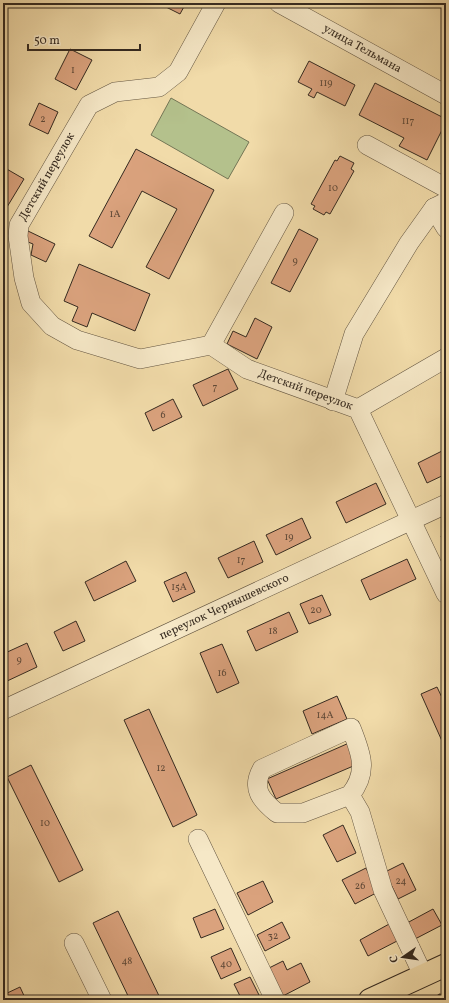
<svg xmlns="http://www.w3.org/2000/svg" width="449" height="1003" font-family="Vollkorn,serif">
  <rect width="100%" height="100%" fill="#f1dba9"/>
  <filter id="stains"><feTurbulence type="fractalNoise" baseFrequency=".005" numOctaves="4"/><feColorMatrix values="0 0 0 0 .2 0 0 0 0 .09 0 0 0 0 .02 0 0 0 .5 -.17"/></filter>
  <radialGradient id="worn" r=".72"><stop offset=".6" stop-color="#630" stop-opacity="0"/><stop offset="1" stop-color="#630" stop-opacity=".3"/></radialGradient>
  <path fill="#b4c18c" stroke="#747656" d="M171,98l78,44 -21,37 -77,-44z"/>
  <path fill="#daa27d" stroke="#352a20" d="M158,3h28l-6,11z
    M70,49l22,11 -16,30 -21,-11z
    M309,61l46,24 -10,21 -28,-14 -3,6 -6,-3 4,-6 -14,-7z
    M375,83l71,36v3l-19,38 -28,-14 5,-8 -45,-23z
    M39,103l19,9 -10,22 -19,-9z
    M136,149l78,41 -45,89 -23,-12 31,-58 -35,-18 -30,57 -23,-12z
    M340,156l14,7 -3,6 3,2 -24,43 -4,-2 -2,3 -11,-6 2,-3 -4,-2 24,-44 2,1z
    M5,168l19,11 -20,33 -1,-40z
    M299,229l19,10 -28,53 -19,-9z
    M28,231l27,13 -9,18 -15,-7 2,-11 -10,-4z
    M79,264l71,30 -15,37 -43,-18 -5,14 -15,-6 6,-14 -14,-6z
    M255,318l17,9 -15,32 -30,-15 6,-13 13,6z
    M228,369l10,20 -35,17 -10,-21z
    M173,399l9,18 -29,14 -8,-18z
    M446,449v25l-19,9 -9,-20z
    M376,483l10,21 -40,19 -10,-21z
    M302,518l9,20 -35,17 -10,-20z
    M446,534v13l-5,-11z
    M254,541l9,21 -35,16 -10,-20z
    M407,559l9,20 -46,21 -9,-20z
    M126,561l10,20 -42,20 -9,-19z
    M186,572l9,20 -22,10 -9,-20z
    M322,595l9,20 -22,9 -9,-20z
    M289,612l9,20 -42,19 -9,-20z
    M76,621l9,20 -22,10 -9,-19z
    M27,643l10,24 -32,15 -2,-28z
    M222,644l17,39 -22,10 -17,-40z
    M437,687l9,19v44l-25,-56z
    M337,696l10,23 -35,15 -9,-23z
    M149,709l48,106 -24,12 -49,-107z
    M349,743l9,21 -82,35 -9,-20z
    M31,765l52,105 -24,12 -52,-105z
    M343,825l13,28 -19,9 -14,-27z
    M403,863l13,27 -18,9 -13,-27z
    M366,868l12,24 -23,12 -13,-24z
    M263,881l10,21 -25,13 -11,-22z
    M215,909l9,20 -23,9 -8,-20z
    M433,909l9,16 -27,14 -8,-16z
    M118,911l43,89h-31l-37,-77z
    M282,922l8,16 -25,13 -8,-16z
    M391,923l8,17 -31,16 -8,-16z
    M231,948l10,22 -20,9 -10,-22z
    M283,961l4,9 14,-7 9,19 -29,15 -14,-28z
    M250,977l10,20 -4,3h-25l9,-4 -6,-12z
    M20,987l6,13h-23v-5z"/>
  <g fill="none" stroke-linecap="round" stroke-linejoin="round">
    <g stroke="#645642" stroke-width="20">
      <g id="minor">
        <path id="s1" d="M216,3l-38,69 -19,15 -44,5 -26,13 -70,120 -1,11 6,42 7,25 21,23 25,14 63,19 71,-14 36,24 111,40 88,185"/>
        <path id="s2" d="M279,3l167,92"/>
        <path d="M367,145l79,43"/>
        <path d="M434,208l12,20"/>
        <path d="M211,345l73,-132"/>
        <path d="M333,401l21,-67 55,-91 25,-35 12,-6"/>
        <path d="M358,409l88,-51"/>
        <path id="s3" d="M3,710l443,-206"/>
        <path d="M350,795l-47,18h-26c-16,-13 -26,-24 -15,-44l89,-41c10,25 18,44 -1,67l10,17 23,78 40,85"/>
        <path d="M198,839l77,161"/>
        <path d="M74,943l28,57"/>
      </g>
    </g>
    <g stroke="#352a20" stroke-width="24">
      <path id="major" d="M370,1000l76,-35"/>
    </g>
    <path stroke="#352a20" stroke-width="2.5" stroke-dasharray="3 2" stroke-linecap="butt" d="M429,1000l17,-8"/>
    <use href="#minor" stroke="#f6e8c7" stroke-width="19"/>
    <use href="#major" stroke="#f1dba9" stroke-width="22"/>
  </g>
  <g text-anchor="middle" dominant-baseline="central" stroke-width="3" stroke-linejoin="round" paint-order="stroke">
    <g font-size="10" fill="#5e4837">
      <text x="73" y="70">1</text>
      <text x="326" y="83">119</text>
      <text x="43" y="119">2</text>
      <text x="408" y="121">117</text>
      <text x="333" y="188">10</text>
      <text x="115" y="214">1А</text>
      <text x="295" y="261">9</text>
      <text x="215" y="387">7</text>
      <text x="163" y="415">6</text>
      <text x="289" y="537">19</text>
      <text x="241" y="560">17</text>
      <text x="179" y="587">15А</text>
      <text x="316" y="610">20</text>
      <text x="273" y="631">18</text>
      <text x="19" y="660">9</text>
      <text x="222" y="673">16</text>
      <text x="325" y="715">14А</text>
      <text x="161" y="768">12</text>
      <text x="45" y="823">10</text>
      <text x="401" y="881">24</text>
      <text x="360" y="886">26</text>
      <text x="273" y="936">32</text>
      <text x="127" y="961">48</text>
      <text x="226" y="964">40</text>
    </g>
    <g font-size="12" fill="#352a20" stroke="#f6e8c7">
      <text stroke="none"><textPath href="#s2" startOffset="95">улица Тельмана</textPath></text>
      <text transform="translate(47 177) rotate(-60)">Детский переулок</text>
      <text stroke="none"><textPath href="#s1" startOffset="698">Детский переулок</textPath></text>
      <text stroke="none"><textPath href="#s3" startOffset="244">переулок Чернышевского</textPath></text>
    </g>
  </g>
  <rect width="449" height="1003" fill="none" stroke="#f1dba9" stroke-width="16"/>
  <rect x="4" y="4" width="441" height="995" fill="none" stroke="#352a20" stroke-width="2"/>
  <rect x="8" y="8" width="433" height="987" fill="none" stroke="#352a20"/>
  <g transform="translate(403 957) rotate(257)" stroke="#f6e8c7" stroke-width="3" paint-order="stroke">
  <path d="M0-3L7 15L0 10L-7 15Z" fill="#352a20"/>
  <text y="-6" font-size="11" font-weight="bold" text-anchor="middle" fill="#352a20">С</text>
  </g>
  <path d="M28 44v6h112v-6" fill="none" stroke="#352a20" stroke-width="2"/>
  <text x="34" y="44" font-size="12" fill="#352a20" stroke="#f6e8c7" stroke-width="3" paint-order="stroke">50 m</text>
  <rect width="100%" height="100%" filter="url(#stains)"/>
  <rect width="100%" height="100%" fill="url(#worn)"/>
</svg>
